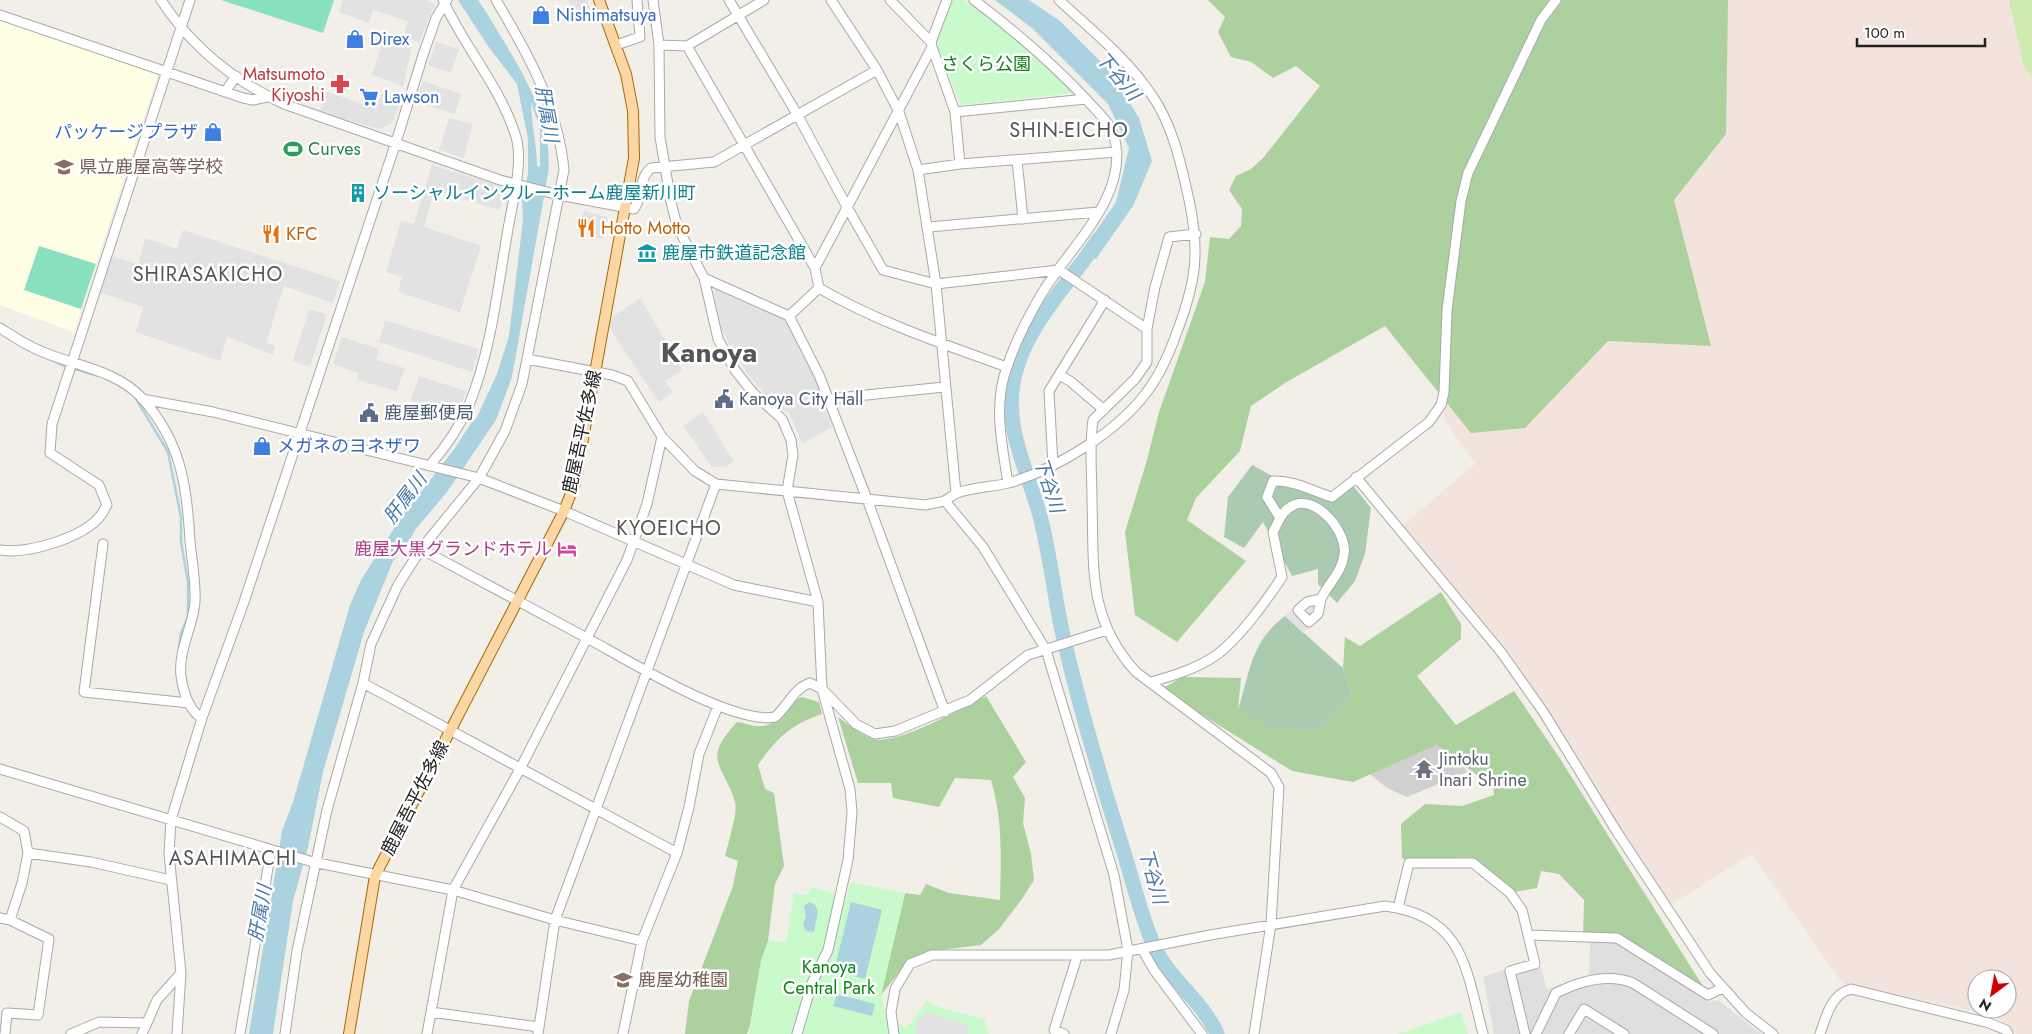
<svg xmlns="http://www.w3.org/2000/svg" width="2032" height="1034" font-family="Jost,'Noto Sans JP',sans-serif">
  <rect width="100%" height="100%" fill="#f2efe9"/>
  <path fill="#e0dfdf" d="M1617,938l93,64 8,-2 43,34h-267l-11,-57 55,-19 9,31 42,-13 1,-36z"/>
  <path fill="#ffffe5" d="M0,20l159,51 -85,261 -74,-27z"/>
  <path fill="#d0d0d0" d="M1437,745l25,20 5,7 -60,25 -20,-9 -17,-14z"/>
  <path fill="#f3e3dd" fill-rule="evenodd" d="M1569,0h463v1034h-16l-22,-19 -151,-31 -91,-130 -82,51 -65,-97 -47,-81 -51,-78 -104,-124 72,-61 -31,-45 17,-175zM1977,979h30v30h-30z"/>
  <path fill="#cdebb0" d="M2009,0h23v77l-8,-10z"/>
  <path fill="#add19e" d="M1208,0h520l-2,134 -52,66 37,146 -103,-5 -83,87 -54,5 -86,-107 -100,57 -34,23 -11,45 -44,47 -9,22 59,41 -69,81 -42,-27 -10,-83 22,-72 12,-48 46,-130 5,-45 19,2 12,-13 1,-17 -13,-19 7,-14 15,-7 12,-11 57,-72 -24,-20 -23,12 -22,-16 -20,-5 -13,-25 7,-15z
    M1441,592l20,32v15l-44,37 39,49 58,-34 45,66 150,239 -92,-58h-34l1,-38 -25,-26 -18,-3 -4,17 -22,4 -45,-35 -62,4 -6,-3 -1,-34 24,-20 37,2 32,-11 -2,-17 -10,1 -45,-34 -84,37 -61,-11 -131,-82 22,-12 58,1 -3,32 114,-15 -9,-27 2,-31 15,9z
    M986,696l40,66 -13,15 12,21 -2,25 8,31 3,26 -12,19 -23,30 -18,16 -41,5 -30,9 -29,36 24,-102 15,2 6,-11 23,9 51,7c1,-40 3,-81 -9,-120l-36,-2 -16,29 -46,-9 -2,-15h-33l-20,-66c11,8 23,18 36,22 23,6 89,-31 112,-43z
    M802,697l17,5 3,12c-32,11 -45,24 -64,51l7,24 9,4 10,73 -9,18 -7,57 -7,20 -11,64 -3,9h-62l4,-33 44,-115 5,-25 -13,-5c3,-12 13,-44 10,-54 -12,-39 -34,-41 2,-80 8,1 17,5 24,4 21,-1 24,-23 41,-29z"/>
  <path fill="#aacbaf" d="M1252,465l35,19 45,13 22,-10 17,21 -6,46 -10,27 -18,22 -19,-19v-15l-26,7 -29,-54 -19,26 -20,-11 4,-40z
    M1285,616l58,52 9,27 -35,36 -45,-3 -34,-18c12,-37 12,-68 47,-94z"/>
  <path fill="#c8facc" d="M953,0h11l39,28 71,65 -113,12 -25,-61z
    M851,882l54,11 -24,102 5,23 21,10 19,-27 16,7 42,11 5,15h-240l12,-73 7,-20 18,1 8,-49 13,2 4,-8 36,10z
    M1461,1012l7,22h-70z"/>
  <path fill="#88e0be" d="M221,0h113l-11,33z
    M39,246l57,18 -15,45 -57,-19z"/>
  <path fill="#e2e2e2" d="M343,0h84l8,5 -16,37 -16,-5 5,-16 -35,-11 -4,13 -30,-11z
    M568,0h19l4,11 -16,6z
    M384,36l28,11 -9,39 -31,-11z
    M436,42l23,7 -8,24 -23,-8z
    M423,81l38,13 -6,20 -39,-12z
    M317,88l59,21 6,-17 19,7 -9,24 -13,6 -59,-17 4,-12 -10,-3z
    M449,118l24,6 -9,34 -25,-8z
    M432,165l74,23 -7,22 -65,-20 -10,37 57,19 -21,66 -62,-20 4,-15 -16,-5 15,-51 13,3z
    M583,211l25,6 -5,22 -10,-2 2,-13 -14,-3z
    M183,230l157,51 -7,22 -49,-17 -18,57 9,3 -2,9 -46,-18 -7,24 -84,-29 7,-25 -44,-15 11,-36 28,8 7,-26 32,11z
    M714,283l69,33 23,36 26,75 -30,17 -12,-29 -24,-19 -19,-23 -17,-28 -14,-25z
    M640,298l43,72 -18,11 8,11 -14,10 -50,-75 3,-10z
    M309,309l18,5 -17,53 -17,-6z
    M385,320l94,29 -7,23 -93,-30z
    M342,337l37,12 -3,11 29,8 -8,23 -40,-11 1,-7 -25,-9z
    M419,376l47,15 -8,24 -47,-15z
    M703,412l31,49 -9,6h-13l-29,-41z
    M1321,599v18l-18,16 -18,-17 15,-15z
    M927,1012l40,12 1,10h-53l2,-13z"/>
  <path fill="#aad3df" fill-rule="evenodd" d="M458,0h20l7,10c24,41 54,83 62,131 2,9 1,18 2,27l-37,209 -16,43 -49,72 -32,38 -7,14 -15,17 -29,71 -41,140 -15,75 -15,54 -20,133h-24l33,-203 11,-29 57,-197 11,-25 39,-61 55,-71 18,-28 3,-1 21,-45 12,-38 14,-116 -1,-19 6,-27v-35l-11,-55 -29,-38zM531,102l9,27v38l-3,-1c0,-22 -6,-42 -6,-64z
    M995,0h34l31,21 49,49 30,48 13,43 -19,45 -37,53 -16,-5 36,-52 13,-54 -21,-44 -76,-76z
    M810,902l5,3 3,6 -4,21 -9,-1 -2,-8 3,-6 -2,-11z
    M851,902l31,8 -17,69 -31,-8z
    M837,994l38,10 -3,12 -39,-10z"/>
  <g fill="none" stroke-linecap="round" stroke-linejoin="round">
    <path stroke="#aad3df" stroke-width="2.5" d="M12,340l19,11
      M40,355l27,12
      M72,368l26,8
      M135,397l33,55 13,65v24l7,42v34l-7,16 -2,15"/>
    <path stroke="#aad3df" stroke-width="15" d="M1099,239c-28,42 -72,85 -84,135 -13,51 12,94 25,142 10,38 14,77 22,115 16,71 37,142 59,212 11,34 19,71 33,103 13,31 49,55 63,88"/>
    <g stroke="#a9a9a9" stroke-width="11">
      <path id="minor" d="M161,0c30,46 73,81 123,104l216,76 59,15 75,14c9,-12 4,-30 17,-41l63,-6 163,-92
        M653,0l6,45 1,92 11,65 6,24 27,52 14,61 17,31 18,23 29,26 9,21 2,15 -6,36 31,111 4,87 28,100 2,23 -4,48 -20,90 -16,33 -15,51
        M729,0l68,114 50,93 36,63 53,14 123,-14 88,59
        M831,0l46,70 22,42 19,58 18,114 20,209
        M890,0l41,42
        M947,0l-16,42 1,5 23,65 5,52
        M974,0c41,31 78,63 113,100 9,11 23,22 27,36 17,60 -46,112 -73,159 -13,22 -26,48 -34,72 -14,37 -5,78 1,116
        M0,15l243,83 10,2 14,-3
        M616,45l24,-8 -3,-37
        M659,45l28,1 77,-46
        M687,46l128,222 4,20c58,34 124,56 188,79
        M225,92l11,-16
        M955,112l131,-13
        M1017,160l6,59
        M918,170l42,-6 157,-12
        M929,227l169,-15
        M1196,234l-27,3 -14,50 -8,42v33l-12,17 -42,41c-4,26 -1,54 -1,80 2,67 -5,118 44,172l135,101 8,14 -8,137 -17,110
        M815,268l117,-221
        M704,278l85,38 30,59 48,124 78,213
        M789,316l30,-28
        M0,328c14,9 27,18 43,24 33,14 73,18 99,46 39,44 45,87 48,143 2,21 6,40 5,61 -2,25 -17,48 -14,74 2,15 8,35 21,42
        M527,359l85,16 16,6 34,56 33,34 21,13 210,21c6,-2 12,-2 18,-4 5,-2 8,-6 13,-8 17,-6 35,-6 52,-10 47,-14 107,-50 137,-90 15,-19 24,-41 32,-64 18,-48 22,-78 11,-129 -8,-36 -16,-75 -38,-106 -24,-36 -60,-64 -92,-94
        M1059,375l11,6 34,29
        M142,399l71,13 266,66 85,33 170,74 84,17
        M828,399l116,-12
        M430,465c16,-18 29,-37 39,-60 22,-54 28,-113 38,-170 4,-27 17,-71 9,-98 -15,-50 -52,-90 -73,-137
        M1053,466l-4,-75 56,-91
        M1356,477l145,175 43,61 73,119 93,141 36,40 27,21
        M945,501l38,46 63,103 68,225 14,75 -4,40 -13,44
        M1280,518l-13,-21 6,-16c21,-1 39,10 59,16l97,-75 12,-17 3,-13 3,-82 14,-109 7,-28 73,-153 15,-20
        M103,544l-19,148 105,11
        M421,549c54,29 109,58 164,88 41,22 147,88 190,80 13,-11 19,-29 35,-34l12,6 34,35 19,10 20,-3 75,-31 58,-45 79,-25
        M0,550c27,5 85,-13 101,-35 3,-3 4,-8 6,-10l-8,-20 -49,-32 2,-29 138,-424
        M1151,682c21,-6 45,-13 64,-26 23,-16 52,-56 67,-79l-9,-45c6,-11 9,-22 21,-27 23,-10 54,28 50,50 -2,17 -16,29 -23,44l-14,3 -9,8 11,12 9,-8 3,-15
        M363,683l314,170
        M0,769l313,93 140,28 102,30 87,21
        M0,817l24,14 4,22 -6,30 -12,37 39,19 -11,76 -31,-2 -2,21
        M28,853l63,9 80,18
        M1398,908l11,-45h64l37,30 12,17 13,54 -25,7 15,63
        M0,918l10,2
        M1529,935l88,3 91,57 14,-7
        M1142,949l12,21 48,64
        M431,1012l108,15
        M71,1034l28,-12 47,1
        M142,1034l15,-34 24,-27
        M177,1034l4,-61 -12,-119 2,-34 31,-102 42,-116 152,-460 28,-90 12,-34 11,-18
        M240,1034l31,-184
        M285,1034l12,-83 30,-141 36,-127 8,-39 27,-59 23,-36 58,-71 26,-47 17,-47 42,-214c-6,-63 -36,-116 -68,-170
        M427,1034l26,-144 67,-121 107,-209 20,-56 15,-67
        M538,1034l17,-114 161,-436
        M623,1034l19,-93 35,-88 12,-46 10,-53 19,-48
        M894,1034l-3,-22 4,-23 15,-25 22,-9h177l101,-20 175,-29c79,10 81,63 98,128
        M1064,1034l-10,-4 23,-73
        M1536,1034l20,-41c24,-12 52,-20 77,-10l80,51
        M1569,1034l15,-25 40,25
        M1820,1034c6,-17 11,-40 31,-45l138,34 17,7 2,4"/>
    </g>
    <g stroke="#a06b00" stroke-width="12">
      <path id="major" d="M349,1034l26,-158 189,-365 11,-28 59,-325 -1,-47 -7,-37 -27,-74"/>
    </g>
    <use href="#minor" stroke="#fff" stroke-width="9"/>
    <use href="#major" stroke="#fcd6a4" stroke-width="10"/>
  </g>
  <defs>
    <g id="shop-bare" transform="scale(1.5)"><path d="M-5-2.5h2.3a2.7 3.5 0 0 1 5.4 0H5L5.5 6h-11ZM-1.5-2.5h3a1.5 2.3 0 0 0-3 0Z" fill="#3f7fe0" stroke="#fff" stroke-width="2.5" paint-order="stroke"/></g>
    <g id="pharmacy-bare" transform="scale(1.5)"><path d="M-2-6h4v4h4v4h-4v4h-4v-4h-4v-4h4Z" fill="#e0444e" stroke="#fff" stroke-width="2.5" paint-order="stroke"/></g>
    <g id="supermarket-bare" transform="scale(1.5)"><path d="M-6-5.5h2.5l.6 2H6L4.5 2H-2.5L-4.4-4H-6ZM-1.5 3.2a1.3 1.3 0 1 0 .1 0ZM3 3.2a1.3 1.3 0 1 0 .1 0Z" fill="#3f7fe0" stroke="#fff" stroke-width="2.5" paint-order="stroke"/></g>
    <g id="stadium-bare" transform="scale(1.5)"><path d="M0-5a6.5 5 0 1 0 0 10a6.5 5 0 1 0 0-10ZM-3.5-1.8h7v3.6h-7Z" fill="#2e9e5b" stroke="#fff" stroke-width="2.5" paint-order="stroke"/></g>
    <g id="school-bare" transform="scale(1.5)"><path d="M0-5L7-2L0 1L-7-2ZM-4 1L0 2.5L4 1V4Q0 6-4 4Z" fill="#8d6e63" stroke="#fff" stroke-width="2.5" paint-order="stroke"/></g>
    <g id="building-bare" transform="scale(1.5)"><path d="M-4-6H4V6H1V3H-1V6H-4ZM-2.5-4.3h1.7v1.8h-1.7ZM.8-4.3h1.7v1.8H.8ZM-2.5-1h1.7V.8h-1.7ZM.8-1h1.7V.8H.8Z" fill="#0f9aa8" stroke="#fff" stroke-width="2.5" paint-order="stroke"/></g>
    <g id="restaurant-bare" transform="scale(1.5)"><path d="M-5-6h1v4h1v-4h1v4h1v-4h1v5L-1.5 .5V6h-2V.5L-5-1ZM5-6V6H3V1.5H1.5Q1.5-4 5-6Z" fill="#e8710a" stroke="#fff" stroke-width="2.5" paint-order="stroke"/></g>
    <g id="museum-bare" transform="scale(1.5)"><path d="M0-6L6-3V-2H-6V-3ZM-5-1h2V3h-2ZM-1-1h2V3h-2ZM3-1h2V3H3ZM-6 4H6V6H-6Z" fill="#0f9aa8" stroke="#fff" stroke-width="2.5" paint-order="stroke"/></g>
    <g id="civic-bare" transform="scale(1.5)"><path d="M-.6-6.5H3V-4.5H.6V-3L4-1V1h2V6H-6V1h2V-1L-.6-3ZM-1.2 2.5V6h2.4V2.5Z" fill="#5c6f8a" stroke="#fff" stroke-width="2.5" paint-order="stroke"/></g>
    <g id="hotel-bare" transform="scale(1.5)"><path d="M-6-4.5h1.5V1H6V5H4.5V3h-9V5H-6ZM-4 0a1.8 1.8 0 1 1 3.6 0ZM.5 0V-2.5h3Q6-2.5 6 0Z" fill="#d1479c" stroke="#fff" stroke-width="2.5" paint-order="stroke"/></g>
    <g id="temple-bare" transform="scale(1.5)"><path d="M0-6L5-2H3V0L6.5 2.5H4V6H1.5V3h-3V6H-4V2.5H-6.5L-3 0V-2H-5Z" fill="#6b7280" stroke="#fff" stroke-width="2.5" paint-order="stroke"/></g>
  </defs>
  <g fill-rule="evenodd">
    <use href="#shop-bare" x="541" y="15"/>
    <use href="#shop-bare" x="355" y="39"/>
    <use href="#pharmacy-bare" x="340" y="84"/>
    <use href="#supermarket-bare" x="369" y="97"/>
    <use href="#shop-bare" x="213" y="132"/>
    <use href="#stadium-bare" x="293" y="149"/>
    <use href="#school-bare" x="64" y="167"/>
    <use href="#building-bare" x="358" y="193"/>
    <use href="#restaurant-bare" x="586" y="228"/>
    <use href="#restaurant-bare" x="271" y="234"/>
    <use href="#museum-bare" x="647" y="253"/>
    <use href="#civic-bare" x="724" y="399"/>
    <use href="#civic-bare" x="369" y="413"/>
    <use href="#shop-bare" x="262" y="446"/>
    <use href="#hotel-bare" x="567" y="549"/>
    <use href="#temple-bare" x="1424" y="769"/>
    <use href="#school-bare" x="623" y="980"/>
  </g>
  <g text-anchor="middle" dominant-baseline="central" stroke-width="5" stroke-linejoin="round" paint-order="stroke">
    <g font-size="18" fill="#366cbe" stroke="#fff" text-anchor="start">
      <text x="556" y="15">Nishimatsuya</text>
      <text x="370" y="39">Direx</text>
      <text x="384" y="97">Lawson</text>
      <text x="198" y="132" text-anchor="end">パッケージプラザ</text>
      <text x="277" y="446">メガネのヨネザワ</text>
    </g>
    <g font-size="18" fill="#0c8416" stroke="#fff">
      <text x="986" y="64">さくら公園</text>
      <text x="829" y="967">Kanoya<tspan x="829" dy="21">Central Park</tspan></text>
    </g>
    <g font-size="18" fill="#be3a42" stroke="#fff" text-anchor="end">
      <text x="325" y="74">Matsumoto<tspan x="325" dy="21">Kiyoshi</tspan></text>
    </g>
    <g font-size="18" fill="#27864d" stroke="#fff" text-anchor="start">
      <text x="308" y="149">Curves</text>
    </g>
    <g font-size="18" fill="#785e54" stroke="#fff" text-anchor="start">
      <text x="79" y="167">県立鹿屋高等学校</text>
      <text x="638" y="980">鹿屋幼稚園</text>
    </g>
    <g font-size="18" fill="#0d838f" stroke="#fff" text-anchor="start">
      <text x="373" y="193">ソーシャルインクルーホーム鹿屋新川町</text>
      <text x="662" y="253">鹿屋市鉄道記念館</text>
    </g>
    <g font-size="18" fill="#c56008" stroke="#fff" text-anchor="start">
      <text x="601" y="228">Hotto Motto</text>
      <text x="286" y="234">KFC</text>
    </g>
    <g font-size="18" fill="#4e5e75" stroke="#fff" text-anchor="start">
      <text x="739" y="399">Kanoya City Hall</text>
      <text x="384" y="413">鹿屋郵便局</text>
    </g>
    <g font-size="18" fill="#222" stroke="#fff">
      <text transform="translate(582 432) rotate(-78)">鹿屋吾平佐多線</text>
      <text transform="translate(415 798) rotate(-63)">鹿屋吾平佐多線</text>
    </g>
    <g font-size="18" fill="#b23c85" stroke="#fff" text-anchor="end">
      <text x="552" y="549">鹿屋大黒グランドホテル</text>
    </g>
    <g font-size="18" fill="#5b616d" stroke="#fff" text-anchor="start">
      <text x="1439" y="759">Jintoku<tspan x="1439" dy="21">Inari Shrine</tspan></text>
    </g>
    <g font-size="19" font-style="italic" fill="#4a7aab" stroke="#fff">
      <text transform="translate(1118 76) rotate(50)">下谷川</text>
      <text transform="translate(547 114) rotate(80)">肝属川</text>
      <text transform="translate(1049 485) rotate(72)">下谷川</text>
      <text transform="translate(405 498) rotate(-53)">肝属川</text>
      <text transform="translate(1153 876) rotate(74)">下谷川</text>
      <text transform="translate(260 913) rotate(-80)">肝属川</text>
    </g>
    <g font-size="20" letter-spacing="1" fill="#555" stroke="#fff">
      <text x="1069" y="130">SHIN-EICHO</text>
      <text x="208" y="274">SHIRASAKICHO</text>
      <text x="669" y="528">KYOEICHO</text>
      <text x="233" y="858">ASAHIMACHI</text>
    </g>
    <g font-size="28" font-weight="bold" fill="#555" stroke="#fff">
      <text x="709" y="352">Kanoya</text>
    </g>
  </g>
  <g transform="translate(1992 994) rotate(212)"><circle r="24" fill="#ffffff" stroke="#a7a7a7"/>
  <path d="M0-4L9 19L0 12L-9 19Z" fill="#d40000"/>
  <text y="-8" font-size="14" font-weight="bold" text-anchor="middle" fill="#222222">N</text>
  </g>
  <path d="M1857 38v8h128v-8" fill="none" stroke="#222222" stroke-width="2.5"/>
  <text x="1864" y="38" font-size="15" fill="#222222" stroke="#ffffff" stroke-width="4" paint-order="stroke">100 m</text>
</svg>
